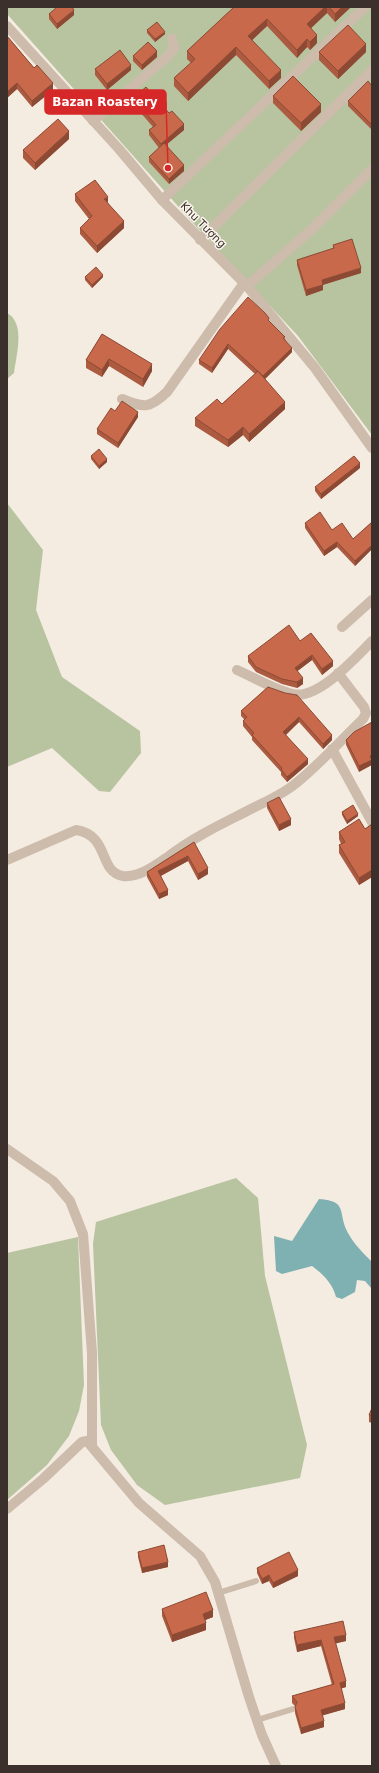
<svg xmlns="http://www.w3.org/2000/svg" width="379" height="1773" font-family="'DejaVu Sans',sans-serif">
  <rect width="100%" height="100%" fill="#f4ebe1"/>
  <path fill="#b8c4a0" d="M7,7h365v428l-74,-99 -106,-114 -185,-208z
    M7,313c19,10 9,43 7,60l-7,6z
    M7,503l36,47 -7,60 26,67 78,54 1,22 -31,39 -11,-1 -47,-43 -45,19z
    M236,1178l22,20 7,78 42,169 -7,33 -135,27 -28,-20 -26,-35 -10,-25 -8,-181 3,-22z
    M78,1237l6,148 -5,26 -10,25 -22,29 -40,35v-247z"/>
  <path fill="#7fb0b2" d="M319,1199c30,2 18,14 29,34 6,11 15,20 24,29v27l-7,-8 -8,-1 -2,12 -13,7 -6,-2c-3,-13 -13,-23 -24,-31l-30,8 -6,-3 -2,-35 18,5z"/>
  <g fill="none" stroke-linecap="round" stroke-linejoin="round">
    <path stroke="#cdbbac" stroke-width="6" d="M218,1593l38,-12
      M257,1720l36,-11"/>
    <path stroke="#cdbbac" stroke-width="10" d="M93,121l75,-65 6,-8 -2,-9
      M162,200l203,-193
      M200,240l172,-170
      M247,286l63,-55 62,-62
      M122,399c22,9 27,10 45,-7l77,-109
      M342,627l30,-27
      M237,670c16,7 40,21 56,24 25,6 62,-36 79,-53
      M332,749l40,73
      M7,860l69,-30c34,5 22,42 47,46 16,2 33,-11 46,-20 26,-20 55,-33 84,-48 14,-7 30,-14 42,-24 24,-19 46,-44 68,-65l3,-6 -2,-6 -26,-34
      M7,1149l46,32 17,20 13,33 9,119v93
      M7,1509l36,-30 39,-37 5,-1 52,62 61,53 15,26 34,115 13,38 14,31"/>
    <path stroke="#cdbbac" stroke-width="10" d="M7,26l112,123 43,51 85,86 68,82 57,80"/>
  </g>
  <path fill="#ac5a40" d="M234,7h117l-16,15 -8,-9 -16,15 6,15 -7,7 -3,-3 -10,11 -30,-32 -15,14 29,38 -12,11 -33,-34 -48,46 -14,-15v-8l17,-15 -4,-4v-8z
    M49,14l25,1 -17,14 -8,-10z
    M147,30l18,4 -10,8 -8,-9z
    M7,36l46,54 -21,17 -15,-18 -10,9z
    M319,52h47l-28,27 -19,-19z
    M133,56l24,1 -15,13 -9,-9z
    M95,69l36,1 -24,20 -12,-15z
    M372,86v44l-24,-24v-5z
    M273,96l48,16 -20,19 -28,-28z
    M133,98l51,32 -18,15 18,26 -15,13 -20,-22v-5l10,-9 -10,-13v-5l4,-3 -20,-23z
    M69,139l-34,31 -12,-12v-8z
    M75,194l33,9 16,25 -27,25 -17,-19v-6l9,-9 -14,-18z
    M333,245l28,28 -38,12v5l-17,6 -9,-31v-5l36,-11z
    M85,277h18l-11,11 -7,-8z
    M269,322l16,17 7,13 -27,27 20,30 -36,33 -6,-7 -15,12 -33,-21v-8l27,-14 33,-30 -27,-25 -16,24 -13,-9v-4z
    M102,334l50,37 -9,16 -34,-21 -7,11 -16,-9v-8z
    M115,411l23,6 -20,31 -21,-14v-5z
    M91,456l16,6 -8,7 -8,-10z
    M360,468l-39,31 -6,-8v-4z
    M372,522v27l-17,17 -18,-19 -13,9 -19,-28v-5l27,7 21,9z
    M300,641l33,25 -11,9 -10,-15 -15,11 6,13 -6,4 -15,-4 -26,-12 -8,-10v-6z
    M268,687l64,53 -9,9 -24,-27 -13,13 22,29 -21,18 -6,-7v-3l-29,-32v-3l-9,-11v-5l1,-2 -3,-3v-5z
    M372,722l-13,50 -13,-27v-5z
    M267,803l24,22 -12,6 -12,-23z
    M342,812l16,4 -11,8 -5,-9z
    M372,824v53l-13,8 -20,-32v-8l2,-1 -2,-5v-7l26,-3z
    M194,842l14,32 -10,6 -10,-19 -27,15 7,19 -9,4 -12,-22v-5z
    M372,1408v15l-3,-1v-7z
    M138,1552l30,15 -26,6 -4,-16z
    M257,1568l41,8 -25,12 -4,-7 -7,3 -5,-11z
    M162,1609l51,8 -8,3 1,10 -34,12 -10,-26z
    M294,1632l52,9 -11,2 11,44 -5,1 4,21 -23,6 2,12 -23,7 -6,-21v-7l-3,-3v-7l40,-11 -11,-39 -24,6 -3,-14z"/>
  <path fill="#8c4a34" d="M325,7h2v6l-20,19v-8z
    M342,7h9l-16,15v-8z
    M74,10v5l-17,14v-5z
    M267,19v7l-19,18v-8z
    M165,32v2l-10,8v-3z
    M317,35v8l-7,7v-8z
    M307,39v8l-10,11v-8z
    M366,44v8l-28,27v-8z
    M236,47v8l-48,46v-8z
    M157,51v6l-15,13v-5z
    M131,65v5l-24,20v-6z
    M281,70v8l-12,11v-8z
    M17,83v6l-10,9v-6z
    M53,83v7l-21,17v-6z
    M321,104v8l-20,19v-8z
    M184,124v6l-23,19v-5z
    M69,131v8l-34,31v-7z
    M184,165v6l-15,13v-5z
    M108,197v6l-4,-4z
    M124,221v7l-27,25v-7z
    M361,268v5l-39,12v-5z
    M103,275v2l-11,11v-3z
    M323,285v5l-17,6v-6z
    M228,344v5l-16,24v-5z
    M292,348v4l-29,29v-5z
    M109,359v7l-7,11v-7z
    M152,364v7l-9,16v-8z
    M285,402v7l-36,33v-8z
    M138,412v5l-20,31v-5z
    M243,427v8l-15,12v-7z
    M107,459v3l-8,7v-3z
    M360,463v5l-39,31v-5z
    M337,542v5l-13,9v-5z
    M372,545v4l-17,17v-5z
    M312,655v5l-17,13v-5z
    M333,661v5l-11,9v-6z
    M303,678v6l-6,4v-6z
    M299,717v5l-16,15v-5z
    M332,735v5l-9,9v-5z
    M372,755v10l-13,7v-6l11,-10z
    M308,759v5l-21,18v-5z
    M358,814v2l-11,8v-3z
    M291,819v6l-12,6v-6z
    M188,856v5l-30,16v-6z
    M208,868v6l-10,6v-6z
    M372,870v7l-13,8v-7z
    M168,890v5l-9,4v-5z
    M168,1562v5l-26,6v-5z
    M298,1570v6l-25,12v-5z
    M269,1575v6l-7,3v-5z
    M213,1610v7l-10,4v-7z
    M206,1623v7l-34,12v-7z
    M346,1635v6l-12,3v-7z
    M321,1640v6l-24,6v-7z
    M346,1681v6l-6,2v-6z
    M345,1703v6l-24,7v-6z
    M324,1721v6l-23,7v-6z"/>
  <path fill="#c8694b" stroke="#8c4a34" d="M57,7h15l2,3 -17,14 -8,-10z
    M234,7h91l-18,17 10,11 -7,7 -3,-3 -10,11 -30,-31 -19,17 33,34 -12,11 -33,-34 -48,46 -14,-15 21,-19 -8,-8z
    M329,7h13l-7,7z
    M157,22l8,10 -10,7 -8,-9z
    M348,25l18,19 -28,27 -19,-19z
    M7,36l27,32 3,-3 16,18 -21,18 -15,-18 -10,9z
    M148,42l9,9 -15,14 -9,-9z
    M120,50l11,15 -24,19 -12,-15z
    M293,76l28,28 -20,19 -28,-27z
    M368,81l4,5v39l-24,-24z
    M146,87l23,26 3,-2 12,13 -23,20 -12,-14 7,-5 -23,-27z
    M58,119l11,12 -34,32 -12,-13z
    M164,143l20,22 -15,14 -20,-22z
    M95,180l13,17 -4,2 20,22 -27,25 -17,-18 12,-12 -17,-22z
    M352,239l9,29 -39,12 1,5 -17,5 -9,-30 37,-12 -1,-3z
    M96,267l7,8 -11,10 -7,-8z
    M248,297l17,16 4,5 -1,2 17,17 -2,1 9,10 -29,28 -35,-32 -16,24 -13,-8 21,-31z
    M102,334l50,30 -9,15 -34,-20 -7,11 -16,-10z
    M258,371l27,31 -36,32 -6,-7 -15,13 -33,-22 22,-19 5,5z
    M122,401l16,11 -20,31 -21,-14 14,-21 4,3z
    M99,449l8,10 -8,7 -8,-10z
    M354,456l6,7 -39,31 -6,-7z
    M320,512l12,18 10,-7 11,16 19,-17v23l-17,16 -18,-19 -13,9 -19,-28z
    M289,625l11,16 11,-8 22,28 -11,8 -10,-14 -17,13 8,10 -6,4 -15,-3 -26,-12 -8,-11z
    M268,687l17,6 12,2 35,40 -9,9 -24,-27 -16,15 25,27 -21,18 -6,-8 1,-1 -30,-33 2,-2 -11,-12 4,-4 -6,-6z
    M372,722v33l-2,1 2,4 -13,6 -13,-26 8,-8z
    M279,797l12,22 -12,6 -12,-22z
    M353,805l5,9 -11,7 -5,-9z
    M359,819l6,10 7,-5v46l-13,8 -20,-33 6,-3 -6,-10z
    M194,842l14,26 -10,6 -10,-18 -30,15 10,19 -9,4 -12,-22z
    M372,1408v8l-3,-1z
    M164,1545l4,17 -26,6 -4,-16z
    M289,1552l9,18 -25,13 -4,-8 -7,4 -5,-11z
    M206,1592l7,18 -10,4 3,9 -34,12 -10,-26z
    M343,1621l3,14 -12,2 12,44 -6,2 5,20 -24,7 3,11 -23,7 -6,-21 2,-5 -5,-6 42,-12 -13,-44 -24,5 -3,-13z"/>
  <g text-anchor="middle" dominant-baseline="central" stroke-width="3" stroke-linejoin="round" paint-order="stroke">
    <g font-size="11" fill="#3b302b" stroke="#fbf5ee">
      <text transform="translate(203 225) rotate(45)">Khu Tượng</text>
    </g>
  </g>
  <path fill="none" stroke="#d62828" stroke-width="1.5" d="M168 168L166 102"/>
  <circle fill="#d62828" stroke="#fbf5ee" stroke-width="1.5" cx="168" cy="168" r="4"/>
  <rect fill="#d62828" stroke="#d62828" stroke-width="1.5" x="45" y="90" width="121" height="24" rx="4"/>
  <g font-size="12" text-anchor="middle" font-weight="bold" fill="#fff">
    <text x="105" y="106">Bazan Roastery</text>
  </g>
  <rect width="379" height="1773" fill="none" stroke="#3b302b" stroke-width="16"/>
</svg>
